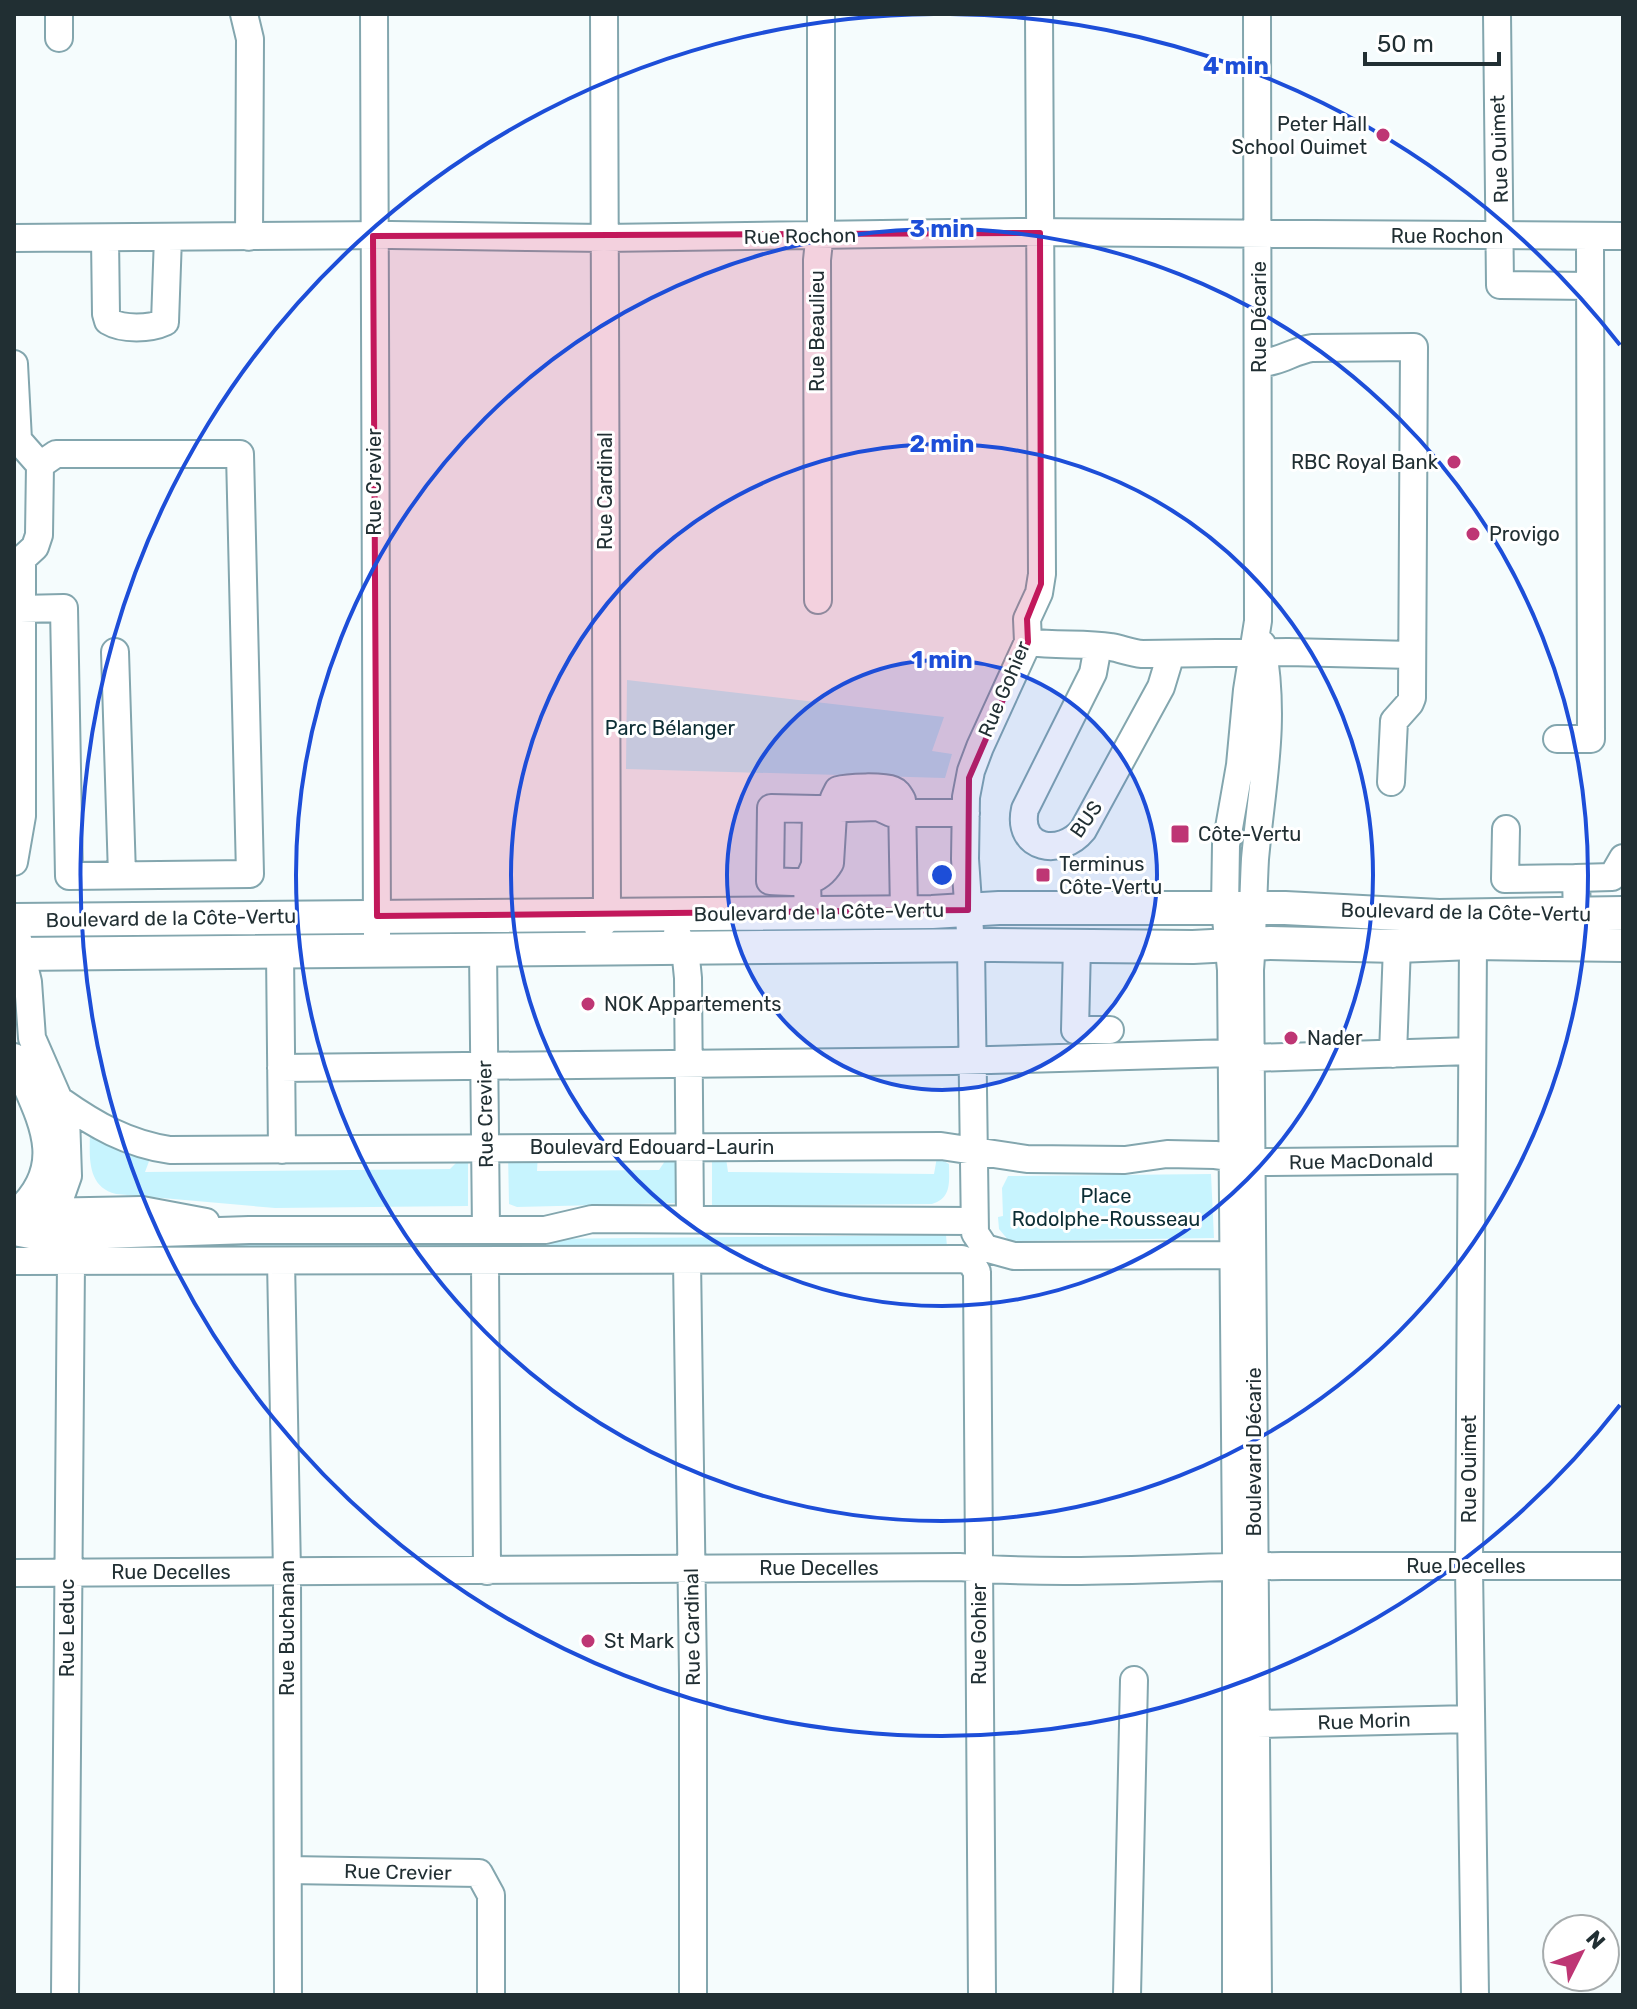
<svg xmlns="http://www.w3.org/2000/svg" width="1637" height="2009" font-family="Rubik,sans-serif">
  <rect width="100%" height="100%" fill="#f5fcfd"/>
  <path fill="#c7f4fe" d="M627,680l317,37 -12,34 20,3 -7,24 -319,-9z
    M90,1128l61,28 -6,16 305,-3 8,-8 10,-4v49l-193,2 -159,-14c-31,-8 -26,-40 -26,-66z
    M508,1153h30l-1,18 122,-1 8,-12 10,-2 2,47 -162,4 -8,-3z
    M715,1156l11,2 2,14 206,2 3,-17 12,7c0,18 3,34 -17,40l-220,2v-46z
    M1211,1174l3,64 -205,3 -10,-12 -1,-12 5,-1 -1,-28 6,-12z
    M946,1235l1,12 -933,2v-9h407z"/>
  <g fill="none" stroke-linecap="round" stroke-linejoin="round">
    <g stroke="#83a6ae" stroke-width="30">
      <path id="minor" d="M59,14v24
        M244,14l6,25 -1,198
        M374,14l3,921
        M1039,14l3,560 -3,19 -12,26 1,23 -48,105 -9,24 -5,26 -1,62 6,87 4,287 10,15 29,8 219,-1
        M1497,14l3,271 90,1
        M14,238l377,-3 213,3 419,-6 600,4
        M105,238l1,76 2,7c15,9 42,8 57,1l3,-85
        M1259,363c19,0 34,-12 53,-15l102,-1 -2,351 -2,5 -16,18 -3,61
        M14,364l4,76 22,25 -1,70 -4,12 -13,12v257l-8,46
        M818,600l-1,-340 4,-38v-208
        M20,609l44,-1 5,268 181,-2 -10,-420h-184l-16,11
        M1028,642c28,4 56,1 83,5 11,2 20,6 31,7l146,-2 124,3
        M1098,646l-5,27 -68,136c-9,41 36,48 58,21l78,-143 10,-33
        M115,652l7,223
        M1557,739h34l-1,-503
        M816,809l62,-2 13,6h75
        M1506,829l-1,50 71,-1
        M808,913l-1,-30 8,-18 1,-56 -45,-1 -1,73c24,1 46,6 60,-18l4,-65 4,-8c10,-3 45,-4 55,0 5,2 6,5 9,10l2,112
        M1577,915l-1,-37 36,-1 11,-19
        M598,928l8,-8 1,-7 -3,-899
        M677,933l9,25 2,20 2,241
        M1473,943l-4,624 6,428
        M1077,946l-2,84h35
        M483,949l3,281
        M280,951l2,199
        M1393,1054l4,-108
        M14,1057c21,54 59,104 4,154
        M1251,1058l220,-7
        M281,1068l672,-7 279,-8
        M61,1101c34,24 67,43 109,49l771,-4 86,13 98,1 42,-6 48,1 54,7 201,-2
        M38,1212l104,-2 64,12
        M14,1230l23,-10 15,-12 10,-15 6,-17 -2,-60 -34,-78 -4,-56 -11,-47
        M14,1232l27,5 208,-7h296l47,-11 382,2
        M687,1260l6,415v320
        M14,1261l948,-2 9,3 6,10 5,723
        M281,1261l6,311 1,423
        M485,1261l2,310
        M14,1573l945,-6c108,9 215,0 323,-1 114,-1 227,1 341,0
        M1256,1724l215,-5
        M288,1870l191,3 12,22v100
        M65,1995l6,-734
        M1127,1995l7,-315
        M1236,1995v-447l-5,-578 -6,-62 1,-63 14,-80 7,-75 11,-69 -1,-607
        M1258,1995l-8,-1025c3,-37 3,-74 5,-111 7,-77 21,-136 7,-215"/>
    </g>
    <g stroke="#83a6ae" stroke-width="36">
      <path id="major" d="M14,920l918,-8 67,-4h286l154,8 184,-3
        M14,954l979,-9 200,2 77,-4 127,3 76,-3 150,2"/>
    </g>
    <use href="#minor" stroke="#fff" stroke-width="26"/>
    <use href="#major" stroke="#fff" stroke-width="32"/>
  </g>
  <path fill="#c2185b" fill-opacity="0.2" stroke="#c2185b" stroke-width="6" stroke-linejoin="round" d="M1040,233l1,351 -14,35 1,23 -59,136 -1,132 -591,6 -4,-680z"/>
  <circle cx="942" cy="875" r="215" fill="#1d4ed8" fill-opacity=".12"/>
  <g fill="none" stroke="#1d4ed8" stroke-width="4">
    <circle cx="942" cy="875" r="215"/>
    <circle cx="942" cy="875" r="431"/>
    <circle cx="942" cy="875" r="646"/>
    <path d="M1620 1405A861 861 0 1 1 934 14M950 14A861 861 0 0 1 1620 345"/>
  </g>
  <g fill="#be3674" stroke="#fff" stroke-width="3">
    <circle cx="1383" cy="135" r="8"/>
    <circle cx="1454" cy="462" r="8"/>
    <circle cx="1473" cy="534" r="8"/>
    <rect x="1170" y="824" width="20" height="20" rx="4"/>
    <rect x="1035" y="867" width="16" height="16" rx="4"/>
    <circle cx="588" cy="1004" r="8"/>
    <circle cx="1291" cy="1038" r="8"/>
    <circle cx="588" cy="1641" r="8"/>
  </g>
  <g text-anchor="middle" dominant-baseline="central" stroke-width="6" stroke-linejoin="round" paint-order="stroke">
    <g font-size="20" fill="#212f33" stroke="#fff" text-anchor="start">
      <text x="1367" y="124" text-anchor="end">Peter Hall<tspan x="1367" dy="23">School Ouimet</tspan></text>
      <text x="1438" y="462" text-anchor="end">RBC Royal Bank</text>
      <text x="1489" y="534">Provigo</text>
      <text x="1198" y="834">Côte-Vertu</text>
      <text x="1059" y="864">Terminus<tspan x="1059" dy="23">Côte-Vertu</tspan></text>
      <text x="604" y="1004">NOK Appartements</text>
      <text x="1307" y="1038">Nader</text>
      <text x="604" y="1641">St Mark</text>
    </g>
    <g font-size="20" fill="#212f33" stroke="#fff">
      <text transform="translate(1499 149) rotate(-92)">Rue Ouimet</text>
      <text transform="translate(800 236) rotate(-1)">Rue Rochon</text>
      <text x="1447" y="236">Rue Rochon</text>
      <text transform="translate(1259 317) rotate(-90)">Rue Décarie</text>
      <text transform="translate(817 331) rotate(-90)">Rue Beaulieu</text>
      <text transform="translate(374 482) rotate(-90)">Rue Crevier</text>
      <text transform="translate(605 491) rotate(-90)">Rue Cardinal</text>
      <text transform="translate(1004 689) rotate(-67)">Rue Gohier</text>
      <text transform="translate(1086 819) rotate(-55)">BUS</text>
      <text transform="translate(819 912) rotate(-1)">Boulevard de la Côte-Vertu</text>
      <text transform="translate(1466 912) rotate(1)">Boulevard de la Côte-Vertu</text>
      <text transform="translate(171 918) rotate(-1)">Boulevard de la Côte-Vertu</text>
      <text transform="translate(485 1114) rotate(-91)">Rue Crevier</text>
      <text x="652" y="1147">Boulevard Edouard-Laurin</text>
      <text transform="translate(1361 1161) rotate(-1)">Rue MacDonald</text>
      <text transform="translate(1254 1452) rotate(-90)">Boulevard Décarie</text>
      <text transform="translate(1469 1469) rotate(-90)">Rue Ouimet</text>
      <text x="1466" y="1566">Rue Decelles</text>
      <text x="819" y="1568">Rue Decelles</text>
      <text x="171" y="1572">Rue Decelles</text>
      <text transform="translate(692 1627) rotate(-91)">Rue Cardinal</text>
      <text transform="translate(67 1628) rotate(-90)">Rue Leduc</text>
      <text transform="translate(287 1628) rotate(-90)">Rue Buchanan</text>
      <text transform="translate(979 1634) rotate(-90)">Rue Gohier</text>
      <text transform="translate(1364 1721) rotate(-2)">Rue Morin</text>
      <text transform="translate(398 1872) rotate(1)">Rue Crevier</text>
    </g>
    <g font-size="20" fill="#0d2e35" stroke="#fff">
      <text x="670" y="728">Parc Bélanger</text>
      <text x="1106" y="1196">Place<tspan x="1106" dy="23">Rodolphe-Rousseau</tspan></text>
    </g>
  </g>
  <circle cx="942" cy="875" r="12" fill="#1d4ed8" stroke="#fff" stroke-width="4"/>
  <g font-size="24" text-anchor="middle" font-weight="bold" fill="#1d4ed8" stroke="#fff" stroke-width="6" stroke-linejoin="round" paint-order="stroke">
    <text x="1236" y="74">4 min</text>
    <text x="942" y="237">3 min</text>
    <text x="942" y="452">2 min</text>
    <text x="942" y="668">1 min</text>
  </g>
  <rect width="1637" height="2009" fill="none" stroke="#212f33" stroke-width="32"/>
  <g transform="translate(1581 1953) rotate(48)"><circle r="38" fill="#ffffff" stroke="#a6acad" stroke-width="2"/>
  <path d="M0-6L14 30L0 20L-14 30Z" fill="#be3674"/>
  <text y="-12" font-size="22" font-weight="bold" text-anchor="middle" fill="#212f33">N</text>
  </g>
  <path d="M1365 52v12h134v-12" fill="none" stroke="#212f33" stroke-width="4"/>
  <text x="1377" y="52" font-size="24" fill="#212f33" stroke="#ffffff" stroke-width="6" paint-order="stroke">50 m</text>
</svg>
